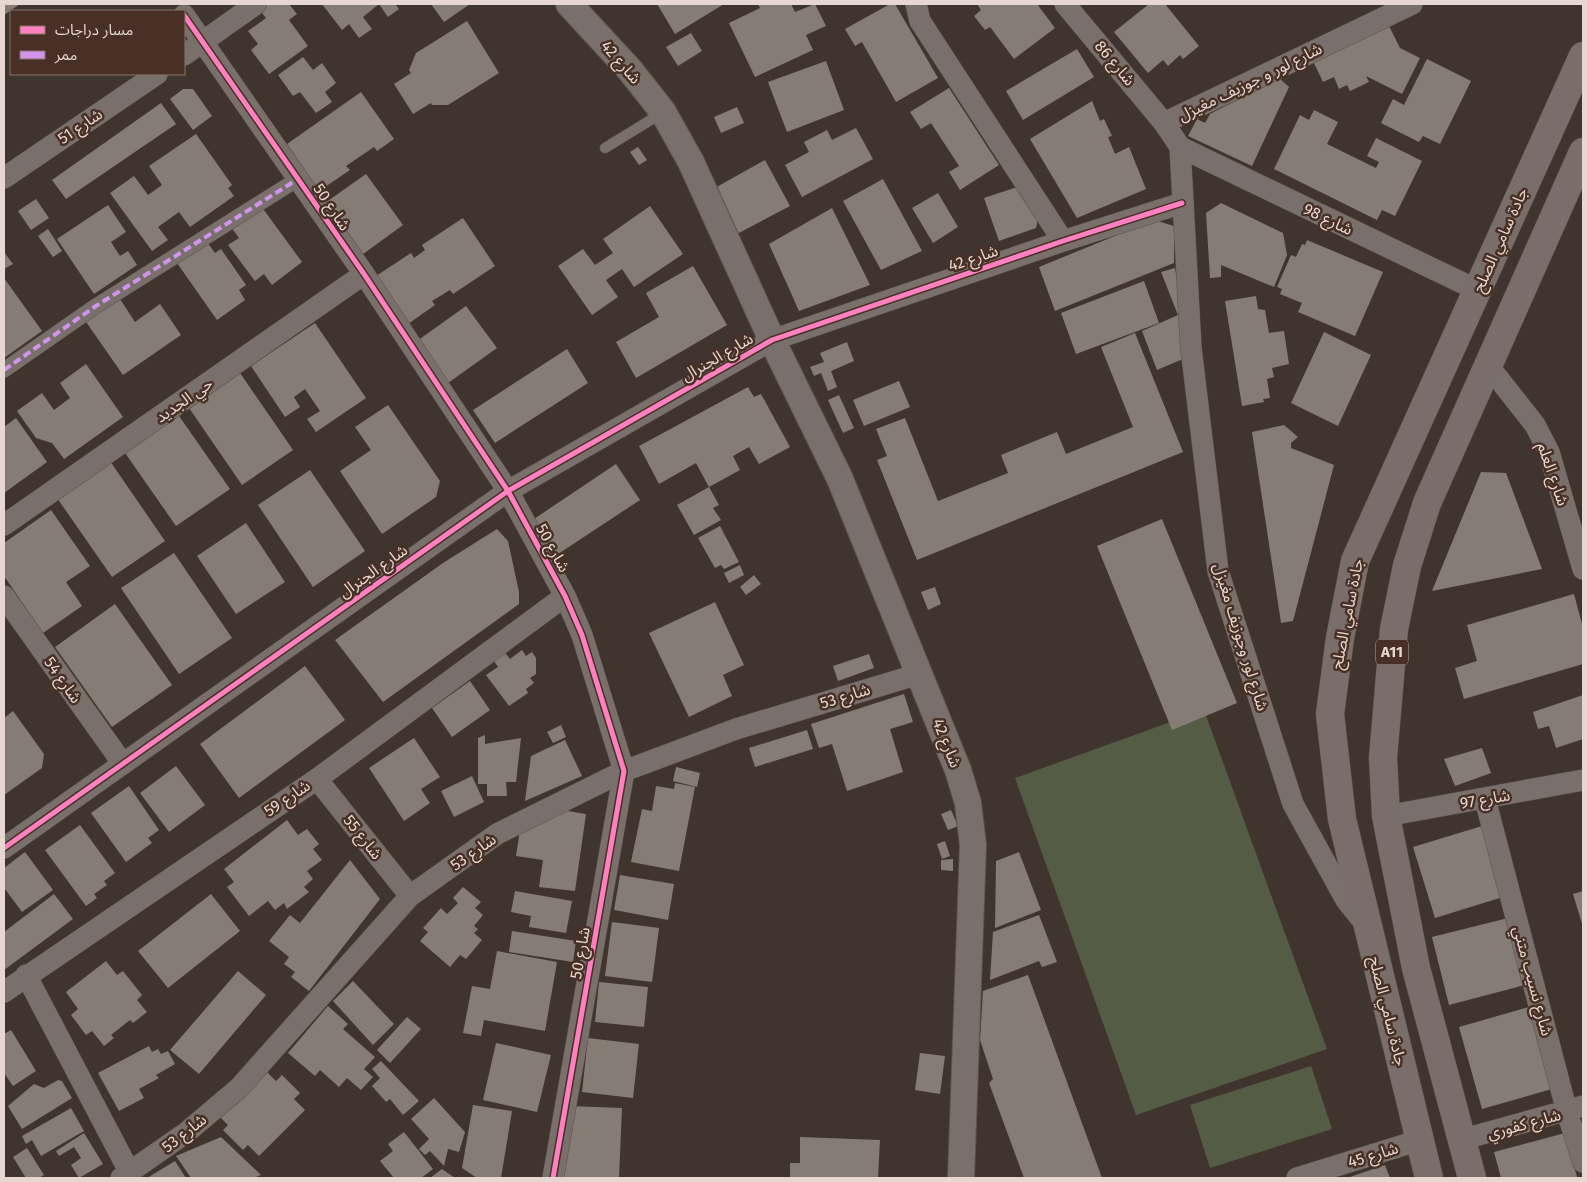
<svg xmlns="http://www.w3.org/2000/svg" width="1587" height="1182" font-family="'Fira Sans','Noto Sans Arabic',sans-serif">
  <rect width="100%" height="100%" fill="#40342f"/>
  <path fill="#545c45" d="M1204,710l123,339 -191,66 -121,-337z
    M1311,1066l21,63 -122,39 -20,-63z"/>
  <path fill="#867c76" d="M4,4h16l-16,11z
    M258,4h31l8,10 -8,6 19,26 -39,28 -18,-24 7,-6 -10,-13 18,-13 -10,-13z
    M322,4h73l4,5 -11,8 -9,-13 -16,13 9,12 -13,9 -10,-14 -7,6z
    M431,4h39l-26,18z
    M657,4h67l-49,30z
    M758,4h33l4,8 20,-8 11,22 -20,9 7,15 -58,27 -26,-54 31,-15z
    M890,4h5l43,74 -42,24 -34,-60 -7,4 -10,-17z
    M977,4h60l18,24 -41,31 -24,-32 -5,3 -11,-14 7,-6z
    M1149,4h16l34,42 -16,13 -3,-4 -12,11 -5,-6 -15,13 -34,-41z
    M467,21l32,52 -51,32h-16l-1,-2 -18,11 -19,-30 17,-11 -2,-3 7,-17z
    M1387,22l13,26 20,10 -18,36 -36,-18 3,6 -19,9 -3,-6 -8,4 -5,-12 -11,5 -11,-23z
    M691,33l11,18 -24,15 -12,-19z
    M1077,49l17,28 -71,43 -17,-29z
    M303,57l10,13 9,-7 14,20 -11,9 7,10 -16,11 -16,-21 -7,4 -15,-21z
    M1427,59l44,22 -31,63 -17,-8 -4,6 -38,-19 12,-24 11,6z
    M826,61l18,49 -57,22 -19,-50z
    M1279,78l10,9 -37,79 -64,-30 9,-17 8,4 5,-9z
    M949,88l50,77 -39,25 -11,-18 10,-6 -28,-43 -10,6 -11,-17z
    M183,89h10l19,27 -19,14 -23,-31z
    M361,92l33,47 -17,12 -3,-4 -28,19 4,4 -31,21 -32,-47z
    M1092,101l8,20 4,-2 8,17 -4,1 7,17 14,-7 17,42 -69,29 -47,-79z
    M161,103l15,21 -110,75 -14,-19z
    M737,107l7,16 -23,10 -7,-16z
    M1314,110l24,12 -11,22 49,24 3,-6 -12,-6 9,-18 46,23 -27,55 -13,-6 -5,10 -103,-51 26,-54 9,5z
    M856,128l17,31 -71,38 -17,-32 24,-13 -5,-10 23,-12 5,10z
    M196,134l36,51 -4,3 6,8 -44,31 -11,-15 -21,15 10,13 -16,11 -42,-58 24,-17 14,19 14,-10 -13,-19z
    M638,147l9,13 -8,5 -9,-13z
    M765,160l25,46 -53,28 -24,-45z
    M366,174l37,51 -44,32 -37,-52z
    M883,179l39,72 -41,19 -38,-69z
    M1020,186l19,28 -3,14 -37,13 -15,-43z
    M938,193l20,34 -25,16 -21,-35z
    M36,199l13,19 -18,12 -13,-19z
    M1221,203l62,30 4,22 -13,32 -53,-22v12l-11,1 -4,-65z
    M108,205l18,27 -15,10 9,14 8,-5 9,14 -43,29 -37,-55z
    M261,206l41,56 -30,23 -8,-11 -9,7 -27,-36 11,-7 -8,-11z
    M650,206l33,48 -49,33 -12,-18 -16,11 12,17 -26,18 -34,-49 25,-17 12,16 18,-12 -10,-14z
    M832,208l38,77 -71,26 -30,-67z
    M463,218l32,48 -42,28 -3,-4 -18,11 3,4 -27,19 -32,-48 35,-23 3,5 11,-8 -3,-5z
    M1154,220l20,6v37l-119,48 -16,-44z
    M48,229l14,22 -9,6 -15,-21z
    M1307,240l76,32 -28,64 -57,-24 4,-9 -22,-9 2,-5 -5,-2 14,-32 5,2 6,-13 3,1z
    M207,242l8,11 6,-4 25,36 -7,5 6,10 -28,20 -40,-57z
    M4,252l9,12 -9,5z
    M693,266l34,59 -91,53 -20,-36 43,-25 -13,-24z
    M1175,268l15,88 -33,14 -15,-39 36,-16 -17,-43z
    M4,278l38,53 -38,27z
    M1144,281l15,42 -83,31 -15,-41z
    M118,296l17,26 25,-18 21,31 -58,40 -39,-56z
    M1256,296l2,13 7,1 4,23 15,-2 5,33 -17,4 2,9 -7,2 3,19 -7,1 1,3 -22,4 -17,-105z
    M466,306l31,42 -49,35 -31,-42z
    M315,323l51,75 -50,34 -9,-13 13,-8 -15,-22 -11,8 6,10 -15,10 -34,-51z
    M1324,332l47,23 -33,71 -47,-23z
    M1135,333l48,119 -266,108 -40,-100 10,-4 -11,-27 29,-11 33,83 70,-28 -7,-18 56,-23 9,22 67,-27 -32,-80z
    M847,342l7,19 -23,10 6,16 -9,4 -7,-18 -7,3 -4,-9 14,-5 -4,-9z
    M567,349l21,34 -93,60 -22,-33z
    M86,364l37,53 -59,42 -12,-16 -16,-5 -19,-27 25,-18 12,17 16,-12 -10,-15z
    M238,370l55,80 -51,35 -55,-80z
    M899,381l11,26 -46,19 -11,-26z
    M748,387l6,10 7,-3 29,53 -31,17 -10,-17 -16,9 7,14 -31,17 -13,-24 -37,21 -20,-38z
    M839,395l15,33 -11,5 -15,-33z
    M388,405l52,76 -4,16 -54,37 -42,-63 31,-21 -16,-23z
    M177,413l53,76 -54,37 -53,-76z
    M16,418l31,44 -43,31v-66z
    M1284,425l14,12 -7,6v5l43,17 -41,156 -12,2 -29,-191z
    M110,461l55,80 -53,36 -55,-79z
    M616,464l24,36 -88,58 -24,-35z
    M310,470l55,81 -52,36 -55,-82z
    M1481,472l25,1 36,96 -110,22z
    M709,487l10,18 -6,3 8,12 -27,15 -17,-30z
    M51,510l39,56 -24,16 16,24 -39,27 -39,-57v-33z
    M1162,519l75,184 -65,27 -75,-184z
    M246,523l39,59 -49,32 -39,-58z
    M720,526l19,36 -15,7 -3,-4 -6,3 -17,-30z
    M497,529l11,12 11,51v12l-136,98 -48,-62 108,-77z
    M174,553l58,85 -53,36 -58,-86z
    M740,565l4,10 -15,8 -5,-10z
    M754,575l7,9 -15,11 -6,-8z
    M935,587l6,17 -13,6 -7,-18z
    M1574,594l9,34v36l-119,35 -9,-31 22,-7 -10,-36z
    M715,602l29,63 -21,10 9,21 -43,21 -40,-84z
    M115,604l57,81 -60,42 -57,-80z
    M503,650l7,9 12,-9 4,6 6,-4 4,6v16l-6,4 4,5 -8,6 2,4 -19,13 -23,-31 12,-8 -6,-9z
    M869,654l5,14 -36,13 -5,-15z
    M305,666l40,54 -106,78 -39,-54z
    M470,681l20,29 -38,27 -20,-29z
    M904,694l9,28 -23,7 13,43 -56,19 -15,-47 -13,4 -8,-24z
    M1583,695v44l-27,9 -7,-22 -11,3 -5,-17z
    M13,711l31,43 -2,14 -38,27v-77z
    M561,725l5,12 -13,6 -6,-11z
    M807,730l6,19 -58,18 -6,-19z
    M485,735v9l36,-6 -5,44h-10l1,14h-20v-12h-9v-46z
    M414,738l26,39 -19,12 9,14 -26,18 -35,-53z
    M565,740l17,36 -57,25 6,-45z
    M1482,748l9,25 -36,13 -11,-27z
    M176,766l29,39 -36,27 -29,-39z
    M676,767l24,6 -3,14 -24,-6z
    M472,776l12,26 -30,15 -13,-26z
    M675,783l20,4 -16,84 -48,-9 11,-53 10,2 4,-25 18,3z
    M129,786l30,44 -11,8 4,5 -26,19 -35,-49z
    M562,810l24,4 -11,77 -36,-4 4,-27 -27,-4 4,-26z
    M951,810l7,16 -10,4 -7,-16z
    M287,820l11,15 9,-6 12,15 -6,5 9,11 -15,11 6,8 -9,8 5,5 -22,17 -3,-6 -9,7 -7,-9 -19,15 -22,-29 7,-5 -10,-13z
    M80,825l35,48 -11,8 3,4 -13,9 3,4 -11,8 -41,-56z
    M1482,826l21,71 -68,21 -22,-71z
    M945,841l5,15 -8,3 -5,-15z
    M25,852l28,38 -31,22 -17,-23 -1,1v-22z
    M1019,852l22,58 -46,18 1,-67z
    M953,859v12l-12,-1v-10z
    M350,860l30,39 -71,92 -18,-14 4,-5 -11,-8 5,-7 -20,-16 21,-26 10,8z
    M620,875l54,9 -6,36 -54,-10z
    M463,887l18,15 -6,6 8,7 -9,11 4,3 -4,4 8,7 -16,19 -6,-4 -10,12 -30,-26 8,-9 -5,-4 18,-20 6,6 11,-11 -5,-5z
    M515,891l57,10 -6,32 -37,-6 2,-11 -20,-4z
    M1583,891v36l-10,-33z
    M54,894l19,25 -69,51v-38z
    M211,894l29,37 -72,57 -30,-37z
    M1039,915l18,47 -15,5 -3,-6 -49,19 3,-48z
    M1508,918l17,67 -76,20 -17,-68z
    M612,922l47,6 -7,54 -47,-6z
    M512,931l64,10 -3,21 -64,-10z
    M497,951l60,11 -12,69 -61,-11 -3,16 -18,-3 9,-47 18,3z
    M106,961l11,14 6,-4 19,24 -5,5 10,12 -14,11 -3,-3 -19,15 3,3 -10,8 -12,-15 -6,4 -15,-20 7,-6 -12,-17z
    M238,971l28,24 -67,79 -29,-24z
    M1028,975l74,203h-78l-35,-95 4,-4 -13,-39 3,-49z
    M353,981l41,43 -21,21 -40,-44z
    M599,982l49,5 -4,40 -49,-5z
    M328,1006l20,18 -5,5 32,28 -11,12 9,8 -12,13 -14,-12 -8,9 -19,-17 -5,6 -27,-23z
    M1529,1007l23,82 -70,20 -23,-82z
    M407,1017l14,12 -31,34 -13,-13z
    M11,1030l25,41 -23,15 -9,-13v-39z
    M588,1038l51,6 -6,54 -51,-6z
    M496,1043l55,12 -14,57 -54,-12z
    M149,1046l3,6 6,-3 3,5 7,-3 7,13 -19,11 3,3 -20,11 5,9 -25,13 -21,-38z
    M920,1053l25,3 -5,38 -25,-4z
    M381,1061l38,40 -16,14 -13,-16 -4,3 -14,-16 8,-8 -8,-9z
    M265,1070l11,11 6,-6 18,18 -6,6 11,11 -46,46 -11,-11 -5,5 -20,-20 5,-5 -9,-9z
    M58,1080l4,1 10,17 -50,31 -14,-23 26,-22 10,4z
    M434,1098l31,34 -6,20 -11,-3 -4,17 -14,-15 -5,4 -6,-6 10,-10 -18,-20z
    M473,1105l39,6 -11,67h-24l-15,-10z
    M569,1106l53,2 -3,70h-57z
    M71,1108l13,23 -43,25 -9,-16 -6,4 -4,-8z
    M404,1132l29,37 -12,9h-27l-14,-17 13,-10 -5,-7z
    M84,1133l19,31 -24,14 -8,-13 10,-7 -7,-11 -15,9 -3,-5z
    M1565,1133l12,44 -76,1 -7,-26z
    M221,1137l40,38 -8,3h-62l-15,-22z
    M800,1137l80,3 -2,38h-88v-15h10z
    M27,1148l17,27 -5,3h-13l-13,-21z
    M175,1161l11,17h-39z
    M1385,1165l5,13h-43z
    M442,1169l13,9h-25z"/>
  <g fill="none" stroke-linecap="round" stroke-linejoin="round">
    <g stroke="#5c524e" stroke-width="11">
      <path id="service" d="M605,148l57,-35"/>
    </g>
    <g stroke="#5c524e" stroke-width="16">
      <path id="pedestrian" d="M4,370l92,-64 202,-127"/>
    </g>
    <g stroke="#5c524e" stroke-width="22">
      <path id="minor" d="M916,4l4,17 143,220
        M1065,4l99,119 16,24 11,201 27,223 75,233 53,96 21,26
        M184,15l180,259 144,217 57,105 17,39 42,136 -71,407
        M184,55l72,-51
        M1164,123l248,-119
        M1180,147l297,143
        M4,178l153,-104
        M1487,364l48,61 14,27 34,117
        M4,525l360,-251
        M4,596l119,168
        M317,779l93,117
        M1485,799l82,313 16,50
        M1386,816l197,-36
        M4,848l504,-357 264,-151 291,-99 119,-38
        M26,975l104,198
        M4,992l313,-213 248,-183
        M1464,1139l119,-33
        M121,1178l66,-46 52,-44 171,-192 87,-62 127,-63 112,-42 183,-55
        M1297,1178l123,-38"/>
    </g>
    <g stroke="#5c524e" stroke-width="28">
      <path id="tertiary" d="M569,4l61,66 33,42 28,50 81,178 68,139 118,291 10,33 5,42 -12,333"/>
    </g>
    <g stroke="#5c524e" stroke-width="29">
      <path id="trunk" d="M1429,1178l-87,-359 -12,-105 10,-76 15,-77 228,-505
        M1472,1178l-56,-210 -30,-152 -3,-58 11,-129 13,-63 20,-63 156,-351"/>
    </g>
    <use href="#service" stroke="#79706c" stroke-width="10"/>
    <use href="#pedestrian" stroke="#79706c" stroke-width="15"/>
    <use href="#minor" stroke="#79706c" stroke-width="21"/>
    <use href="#tertiary" stroke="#79706c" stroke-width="26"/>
    <use href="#trunk" stroke="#7a6e6a" stroke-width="28"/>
    <path stroke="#d193ec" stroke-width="4" stroke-dasharray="8 4" stroke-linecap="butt" d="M4,370l92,-64 202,-127"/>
    <g stroke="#483027" stroke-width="8">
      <path id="cycleway" d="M184,15l180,259 144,217 57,105 17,39 42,136 -71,407
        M4,848l504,-357 264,-151 291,-99 119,-38"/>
    </g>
    <use href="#cycleway" stroke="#ff80c0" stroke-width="5"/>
  </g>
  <g text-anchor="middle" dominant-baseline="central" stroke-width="5" stroke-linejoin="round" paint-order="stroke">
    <rect fill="#483027" stroke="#b7a59e" stroke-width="1" x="1376" y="639.5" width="32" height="25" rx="4"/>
    <g font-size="15" font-weight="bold" fill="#e7d7d1">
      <text x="1392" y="652">A11</text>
    </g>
    <g font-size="16" fill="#e7d7d1" stroke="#483027">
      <text transform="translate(621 62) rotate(49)">شارع 42</text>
      <text transform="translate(1115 63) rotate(50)">شارع 86</text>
      <text transform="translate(1250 82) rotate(-26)">شارع لور و جوزيف مغيزل</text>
      <text transform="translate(80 126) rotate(-34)">شارع 51</text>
      <text transform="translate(332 207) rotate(56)">شارع 50</text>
      <text transform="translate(1328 219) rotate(26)">شارع 98</text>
      <text transform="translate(1500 240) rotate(-66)">جادة سامي الصلح</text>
      <text transform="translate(973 258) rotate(-19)">شارع 42</text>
      <text transform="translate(717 357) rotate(-30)">شارع الجنرال</text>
      <text transform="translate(184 400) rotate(-35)">حي الجديد</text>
      <text transform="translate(1553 474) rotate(71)">شارع العلم</text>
      <text transform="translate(553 548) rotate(61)">شارع 50</text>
      <text transform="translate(373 571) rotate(-35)">شارع الجنرال</text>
      <text transform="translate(1347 614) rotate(-79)">جادة سامي الصلح</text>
      <text transform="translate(1241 637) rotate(73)">شارع لور وجوزيف مغيزل</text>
      <text transform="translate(63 680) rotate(55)">شارع 54</text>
      <text transform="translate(845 696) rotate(-17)">شارع 53</text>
      <text transform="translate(947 743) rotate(68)">شارع 42</text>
      <text transform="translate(287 798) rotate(-34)">شارع 59</text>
      <text transform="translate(1485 799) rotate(-10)">شارع 97</text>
      <text transform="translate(363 837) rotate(52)">شارع 55</text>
      <text transform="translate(473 852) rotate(-35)">شارع 53</text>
      <text transform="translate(580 953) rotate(-80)">شارع 50</text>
      <text transform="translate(1533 981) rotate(75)">شارع نسيب متني</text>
      <text transform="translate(1388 1011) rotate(76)">جادة سامي الصلح</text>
      <text transform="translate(1524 1124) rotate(-15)">شارع كفوري</text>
      <text transform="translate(184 1133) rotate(-38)">شارع 53</text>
      <text transform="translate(1373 1155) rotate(-17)">شارع 45</text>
    </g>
  </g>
  <rect width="1587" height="1182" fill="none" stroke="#e7d7d1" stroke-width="10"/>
  <rect x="10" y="10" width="175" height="65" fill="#483027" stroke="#88736b"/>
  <rect x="20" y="26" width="25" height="8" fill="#ff80c0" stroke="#88736b"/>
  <text x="55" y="35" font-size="15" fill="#e7d7d1">مسار دراجات</text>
  <rect x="20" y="51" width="25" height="8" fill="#d193ec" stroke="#88736b"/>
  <text x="55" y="60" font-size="15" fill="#e7d7d1">ممر</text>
</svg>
